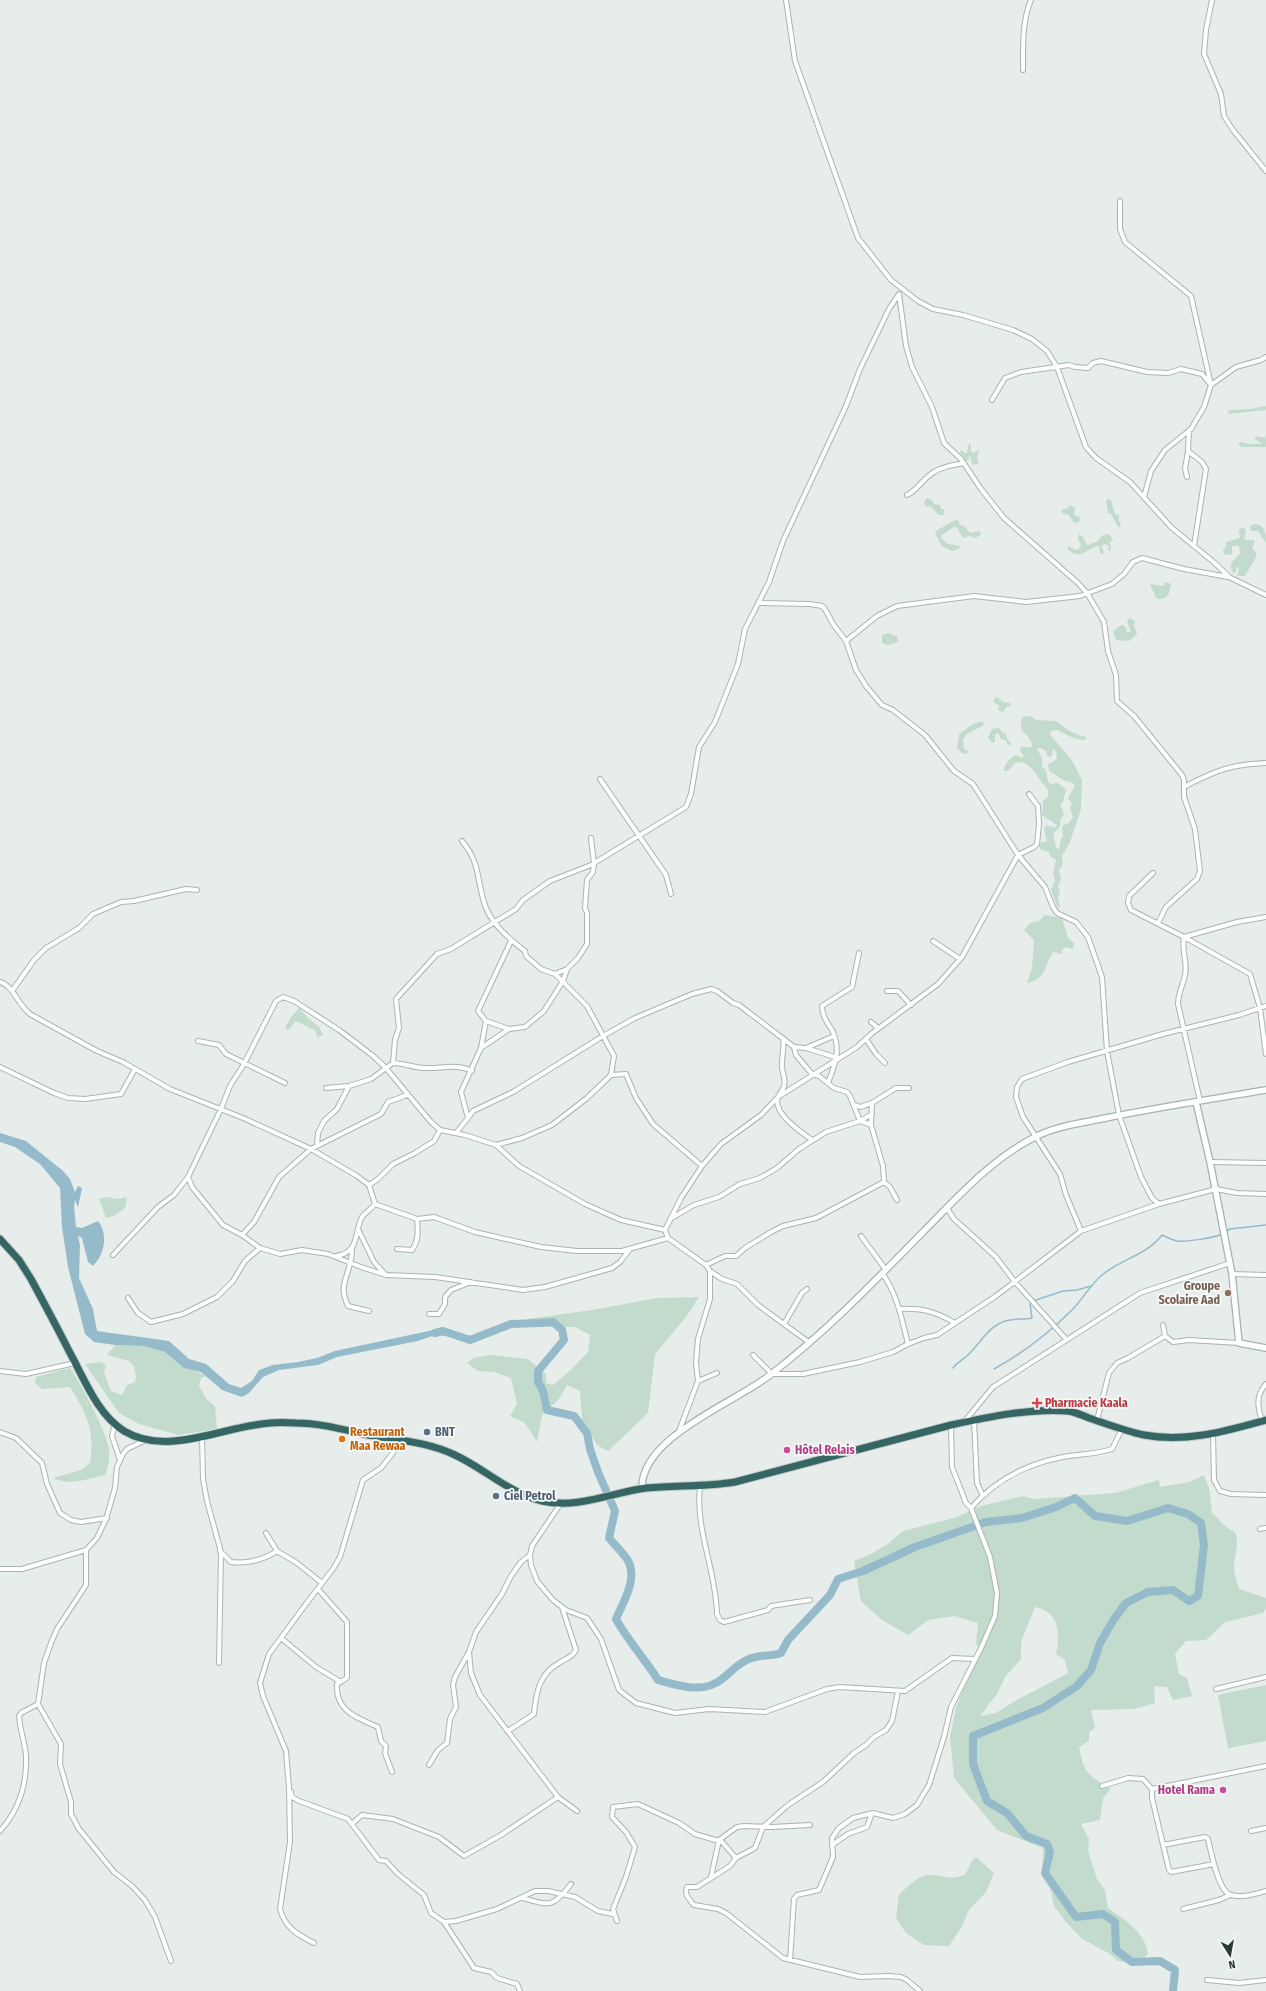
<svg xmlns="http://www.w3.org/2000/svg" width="1266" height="1991" font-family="'Fira Sans Condensed',sans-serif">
  <rect width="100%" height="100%" fill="#e6edeb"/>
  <path fill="#c2dbcc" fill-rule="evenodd" d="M1266,406v4l-39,4 3,-4 21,-1z
    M1266,433v14h-24l-4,-2 3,-3 8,2h13l-8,-6 4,-2 7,2z
    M969,443l2,2v7l3,1 4,-3 1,1 -2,6 2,6 -7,2 -1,-8h-3l1,3 -3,1 -6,-9 1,-2 5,4 1,-1z
    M926,498l5,1 3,5 6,1 1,4h3v6h-5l-9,-9 -4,1 -2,-4z
    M1106,499l5,1 4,14 4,1v5l2,7h-3l-7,-13 -3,-1z
    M1069,505l6,3 -1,7 7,3 -2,4 -5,1 -5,-8 -7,-2v-3l6,-2z
    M955,520h3l2,5 4,1 6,7 10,-2 1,4 -6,3 -5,-2 -7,2 -6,-11h-3l-12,8 -1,3 7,6 12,2 -1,3 -7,2 -10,-5 -7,-13 1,-2z
    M1254,524c11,0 12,10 12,19l-8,-12h-6l-2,-2v-3z
    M1241,528h3l2,3 -2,7 2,2h7l2,2 -3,6 4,5v4l-11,19h-8l2,-8 -2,-1 -1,5 -3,1c-6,-11 3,-13 7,-20l-1,-7h-7v8l-2,1 -6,-1 -1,-4 3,-3v-5l14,-4 -1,-7z
    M1079,534l4,3 4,8 9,-3 7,-7 6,-1 4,6 -4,2 2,4 -1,5h-2l1,-5 -4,-2 -4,2 3,6 -2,2 -2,-1 -1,-7h-2c-13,5 -18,15 -30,2l2,-2 6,4 4,-1 2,-4 -3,-6z
    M1166,582l5,2c-2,9 -2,16 -14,15l-7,-15 13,2z
    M1129,618l6,3 -1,5 3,8 -8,7 -13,-1 -3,-9 8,-6 4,1 2,7 4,-2 -4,-9z
    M889,633l8,4 1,5 -10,3 -6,-2v-8z
    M997,697l6,5 7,1 1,3 -5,1 -3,5 -5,-2 1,-5 -6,-3 2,-4z
    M1030,716l6,4 20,1c10,8 17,13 30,16v3c-9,0 -21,-5 -28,-10l-7,1 -1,4 21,24 11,21 -1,29 -11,33 -8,14 1,8 -4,6 2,9 -3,7 2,5 -2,6 2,10 -3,-1 -6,-16 4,-10 -2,-7 3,-13 -6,-4 -1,-4 -8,-2 -2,-4 1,-3 7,-2 -3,-13 2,-3 9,3 2,-3 -15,-10 1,-14 5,-4c2,-8 -3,-10 -7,-16 -6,-9 -14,-22 -26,-18l-7,8h-4c0,-6 6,-14 12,-16l6,3 2,-2 -4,-5 1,-5 9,2 2,-3c-1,-12 -17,-11 -9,-28zM1040,748l6,3 2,6 4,-1 1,-7 3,3 1,7 -9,5 1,7 14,9 10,3 2,3 -7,12 4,6 -2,3 3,10 -4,6 -7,3 1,10 -2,3 -2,10 -3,-2 -3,-13c4,-5 9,-6 7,-14l4,-6 -4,-10 3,-2 3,-12 -8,-7 -7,1 -3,-2 -2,-11 -4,-5v-8l-5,-9z
    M982,721l2,4 -17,9 -4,6 1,9 4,2v2l-5,1 -6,-6 2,-14 14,-10z
    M999,728l3,4 4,2 1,5 4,4 -1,2h-3l-1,-5 -5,-1 -2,-5 -2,-1 -2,2v7l-2,1 -5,-5 4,-9z
    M1045,915l17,3 6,20 6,5 -1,6 -7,-2 -4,3v4l-9,-2c-10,15 -5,26 -26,31l5,-15 2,-28 -10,-10 6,-7 9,-2z
    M299,1008l9,10 11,9 4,8 -6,2 -1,-6 -20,-10 -8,9 -3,-2 6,-11z
    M106,1197l12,2 9,-2 -2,11 -11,8 -8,2 -7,-19z
    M699,1297l-13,20 -31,37 -7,59 -40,38 -11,-6 -15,-26 -2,-28 -13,-6 -8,14 -17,16 -5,27 -12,-19 -15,-7 7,-12 -6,-26 -17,-6 -16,-1 -11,-8 6,-5 18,-3 37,4 18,15v9l7,2 19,-16 16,-17 2,-17 -15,-8h-51l3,-8 65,-9 65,-12z
    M115,1345l29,1 21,6 10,8 31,16 -5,2 -2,8 8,14 8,6 2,23 -39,6 -39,-11 -20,-11 -34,-49 16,-2 5,4 -2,7 7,18 11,4 5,-10 8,-3 1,-5 -2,-11 -5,-5 -22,-6z
    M70,1368c11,16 37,64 39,82 1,9 -1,17 -4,25 -17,4 -36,11 -52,3l28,-8 9,-7c5,-32 -3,-49 -20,-76l-28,2 -7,-6 1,-6z
    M1204,1475l5,13 3,25c8,7 13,15 23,19 5,13 -1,22 -1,35 0,7 3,15 5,22l27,9v10l-3,5 -38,9 -19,18 -20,1 -11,13 4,20 8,4 5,18 -19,4 -6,-13 -13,-1 1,17 -21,6 -43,1 4,18 -6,4v9l-10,6c5,27 9,28 32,42l-8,9 -3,22 -19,4 8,15 -1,12 9,28 8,11 3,18c16,11 38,25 40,46l-10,10 -20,-3 -8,-7 -29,-16 -16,-17 -11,-15 -3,-15 -9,-16 1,-27 -46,-18 -43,-52 -4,-41 6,-30 18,-43 7,-13 -5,-7 2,-21 -24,-7 -26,4 -20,15 -26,-15 -21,-19 -7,-40 17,-7 18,-11 14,-12 54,-14 24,-11 42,-10 11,3 81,-6 44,-13 1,7 29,-5zM1035,1607c25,5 25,26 21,47l9,6 3,13 -53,28 -19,12 -16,3 17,-22 8,-17 16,-18v-17z
    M1266,1685v56l-38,7 -10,-53z
    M976,1857l18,16 -8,19 -17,18 -8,18 -12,18 -25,-1 -18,-12 -10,-15 3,-23c8,-8 19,-20 31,-20 17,0 17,6 35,0l8,-16z"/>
  <path fill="#95bbcb" d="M0,1133l26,8 37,30 7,8 5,13 3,-6 4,2 -4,19 -3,-7 -1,6 2,21 6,1 16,-7c11,14 6,34 -5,45l-5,-4 -6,-24 -4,-2 2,9 -1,33 14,31 4,22 72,10 20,18 17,5 23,20 12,4 11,-7 7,-11 14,-5 25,-3 19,-4 18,-7 103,-22h8l-1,7 -7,-2 -20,7 -81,16 -19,8 -39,5 -16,7 -14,16 -7,4 -20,-7 -21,-18 -17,-4 -19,-16 -21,-6 -29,-1 -21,-3 -9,-8 -17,-67 -6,-40 -2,-39 -20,-24 -25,-17 -15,-5z"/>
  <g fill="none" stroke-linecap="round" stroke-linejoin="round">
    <path stroke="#95bbcb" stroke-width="1.5" d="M1225,1232l5,-3 36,-4
      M953,1368c6,-8 10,-8 16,-14 12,-12 19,-27 36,-33 8,-3 19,-1 27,-3l-2,-14 3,-3 30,-10 14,-1 14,-4
      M994,1369c29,-16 54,-35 78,-59 11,-11 18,-25 30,-35 19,-16 45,-20 60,-40 5,2 10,5 15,6 9,1 37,-3 45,-7"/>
    <path stroke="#95bbcb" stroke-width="8" d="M435,1333l8,-2 27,9 41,-16 29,-1 13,-1 9,8 2,10 -26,31v11l5,9 4,19 27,6 13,17 3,16 8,23 17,39 -6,27c6,7 13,14 18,21 12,19 -4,43 -11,60 12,22 29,40 42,61 20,6 46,14 64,-1 9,-7 16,-16 27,-20 11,-5 21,-2 32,-6l7,-13 42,-45 8,-16 25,-8 52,-24 54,-19 17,-6 36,-4 34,-11 19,-9 20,18 32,5 41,-13 20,6 13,9 3,22 -6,51 -9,5 -16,-11 -25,2 -22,11 -12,16 -14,24 -9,27 -14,16 -34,22 -70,28v28l14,37 20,12 19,23 21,8 3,8 -5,21 31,44 27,-3 12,8 1,28 16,12 28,-1 15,9 -2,21"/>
    <g stroke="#a9b5b2" stroke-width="6">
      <path id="street" d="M786,0l9,61 63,177 33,42 27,21 15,8 30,6 50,15 19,9 15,12 10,16 29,80 10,11 34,24 42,46 44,36 13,13 37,18
        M1212,0l-6,30 -2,24 17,40 3,22 9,14 33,41
        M1023,70c0,-23 -1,-49 8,-70
        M1120,201v28l5,13 66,54 20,89 -7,22 -13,22 -26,21 -14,21 -7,26
        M899,294l7,52 6,21 20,40 12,36 17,16 20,30 23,29 74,65 9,10 17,29 4,29 8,24 1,26 17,15 48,59 2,5v17l11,32 5,42 -3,8 -31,28 -8,16
        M992,400l13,-22 16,-6 48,-7 6,2 13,1 5,-5 8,-2 46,11 21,1 13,-4 21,5 9,11 25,-18 25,-7 5,-3
        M1189,430l-1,21 14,11 4,7 -12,77
        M1187,477l-2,-8 3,-18
        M907,495c11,-5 16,-17 27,-23 9,-6 20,-7 30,-9
        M758,603l52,1 12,2 3,3 8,15 13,17 10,29 10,16 16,19 11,5 32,25 29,36 19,13 45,71 27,32 8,20 4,6 19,9 12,15 14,40 5,74 12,64 22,62 11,21 7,6 57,-15 21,4 29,1
        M846,641l31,-25 20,-10 77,-10 52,6 54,-6 32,-12 12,-10 9,-12 9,-4 42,11 44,8
        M600,779l66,96 5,19
        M1184,787c30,-16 48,-23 82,-24
        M462,841c20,24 14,41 24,67 7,17 24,32 39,43l1,5 15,13 14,5 32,32 27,50 -3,19 -24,23 -35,27 -30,13 -26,7
        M1153,873l-24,23 -1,7 3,7 53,27 66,37 10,34 6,46
        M933,941l27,18
        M555,974l12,-5
        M0,982c14,4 17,22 30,32l67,37 26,11 47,27 73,29 68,31 46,27 12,9 6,19 42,15 17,-2 41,15 66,15 36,4h45l46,-13
        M12,991l22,-31 12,-12 33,-20 14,-14 28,-12 13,-1 52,-12 11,1
        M887,991h11l13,14
        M486,1021l23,8
        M871,1022l7,6
        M783,1038c2,10 -2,20 -1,30 1,6 4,12 2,18 -1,4 -4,7 -6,11 -6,16 23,35 34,43
        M866,1039l10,15 9,9
        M198,1041l21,4 7,9 59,29
        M481,1048l28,-19 16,-2 19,-16 19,-30 4,-12 11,-11 9,-14v-31l-2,-5 2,-28 6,-8 1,-8 -3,-26
        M806,1048l32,10
        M393,1063c11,0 21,5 32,5 15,1 33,-5 47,3
        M0,1067l54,26 14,5 17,1 36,-5 14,-25
        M611,1075l15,-1 10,24 17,26 49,42
        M828,1083c7,-19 13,-31 5,-51 -5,-9 -11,-15 -11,-26l30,-19 7,-34
        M326,1088l23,-2 22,-7 22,-16 2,-23 4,-12 -3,-29 41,-45 14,-5 65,-40 7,-9 27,-19 41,-16 95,-58 5,-13 8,-47 16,-25 23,-58 7,-35 24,-47 14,-41 63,-135 14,-37 29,-60 10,-15
        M1200,1101l-22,-97c0,-11 5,-19 7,-29 3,-12 -4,-25 -1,-38l53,-15 29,-5
        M853,1104l7,3 12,-4 24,-15h13
        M872,1114l-12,7 11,4 1,-22
        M468,1118l5,-7 40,-19 90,-56 32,-18 57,-24 19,-5 6,2 16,12 6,2 55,42 12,1 28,-12
        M871,1125l12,41 1,16 6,5 7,13
        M456,1133l12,-15 -7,-26 20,-44 5,-27 -8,-10 33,-70
        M317,1146l1,-13 6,-12 13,-12 12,-23
        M1210,1162l56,1
        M369,1185l9,-6 15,-15 22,-11 19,-12 6,-11
        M947,1208l7,11 42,38 19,25 51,57
        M670,1219l24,-14 25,-8 21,-13 20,-6 17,-10 22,-19 27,-17 34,-11 -10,-25 -3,-4 -13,-4 -15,-12 -7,-2 -16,-19 -2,-8
        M665,1230l16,-32 21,-32 19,-22 40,-29 17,-18 79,-50 14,-13 67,-50 24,-27 56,-102 16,-8 3,-3 2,-20 -1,-18 -9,-12
        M359,1231l15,31 11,12
        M1081,1231l-15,-36 -6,-21 -37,-57 -7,-20 1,-10 5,-8 46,-17 95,-28 76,-19 27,-9
        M242,1235l12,-13 25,-45 32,-28 70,-35 7,-12 19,-7
        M861,1236l25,34
        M352,1247c0,5 0,11 -2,16 -4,19 -11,23 -2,43l21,5
        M397,1249l15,1c7,-10 6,-20 5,-31
        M630,1249l-10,13 -8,6 -67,19 -22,3 -88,-13 -49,-2 -25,-8 -33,-13 -26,-4 -22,4 -20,-6 -18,-13 -19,-10 -31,-38 -4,-10 33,-68 9,-23 14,-22 32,-63 7,-4 11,4 45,29 33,25 13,12 46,55 9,8 25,5 31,10 23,21 66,38 36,16 44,10 3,8 38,27 4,6 12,8 15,5 21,21 52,38
        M113,1255l45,-48 16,-12 14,-18
        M336,1256c24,-3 18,-24 26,-39 3,-4 10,-9 13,-13
        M706,1265l19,-9h11l9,-8 26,-16 12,-6 33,-8 68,-36
        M882,1273c15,20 20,47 26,71
        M1232,1274l34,1
        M128,1298l10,15 13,9 32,-8 34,-17 16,-16 12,-20 15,-13
        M899,1309c22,-1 36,2 56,14
        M429,1314h10l6,-10v-7l6,-7 20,-8
        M784,1324l18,-31 5,-4
        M1163,1325l2,11 8,6 16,-2 50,3
        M753,1355l19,19h31l57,-12 33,-10 15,-8 16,-6 13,-3 59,-39 85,-65 78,-27
        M0,1371l26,3 49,-11
        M698,1381l19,-8
        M974,1420l3,63 5,11
        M1097,1420l12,-47 8,-10 11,-5 37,-22
        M1262,1421c-4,-13 -7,-25 4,-37
        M964,1422l29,-35 147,-94 90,-30
        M115,1424l-3,12 8,24
        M679,1431l19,-50 -2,-18 2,-24 12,-40v-28
        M0,1432l16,6 26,25 5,21 13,29 11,7 10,2 26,-4
        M1213,1435l1,45 6,11 11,3 35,1
        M202,1436l1,43 4,22 14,51 -2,111
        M700,1486c-5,45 16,83 17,128l3,6 4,2 44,-12 3,-4 39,-6
        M561,1503l-29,43 -2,9 1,10 6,16 16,19 13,10 21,8 14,21 18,51 17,13 39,10 34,-4 56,3 62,-23 13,-2 65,4 47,-33 23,1
        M971,1508c25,-29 55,-44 92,-51 17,-3 34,-3 49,-8l10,-20
        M1260,1529l6,-1
        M266,1533l11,18 20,12 25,20
        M86,1550v35l-29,44 -6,14 -7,20 -6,41 23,40 -1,20 11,38v12l8,15 35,43 18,14 13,14 10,17 16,44
        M220,1551l11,11c17,2 32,-2 46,-11
        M0,1569h22l64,-19 11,-12 9,-19 9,-31 2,-21 6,-13 4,-5 19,-9
        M318,1589l29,33v56l-10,6c-2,27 20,34 41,43l3,14 5,5 -1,7 7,19
        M281,1638l35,29 25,15
        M469,1652l2,21 9,22 78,102 19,14
        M1216,1689l50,-12
        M898,1691l-6,30 -6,9 -12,7 -8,8 -12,8 -31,29 -35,23 -25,22 -8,21 -19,10 -6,8 -33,21h-10c-3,8 2,12 7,18l24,4 8,4 57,45 77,19 28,-1 13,1 6,3 13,11
        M508,1731l26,-17c2,-21 5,-40 25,-51 6,-4 14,-6 17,-13l-14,-43
        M429,1765l9,-15 9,-7 3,-24 6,-12 -3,-22 2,-8 14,-25 7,-20 26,-38 9,-18 10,-14 9,-7
        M1102,1786l26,-8 15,1 9,10v9l17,72 2,2 43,-8
        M1152,1789l114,-23
        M291,1792l1,5 7,4 49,18 31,41 7,1 12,13 26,21 7,18 13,9 30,46 17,4 6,6 20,6 3,7
        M353,1823l9,-8 31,4 46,18 25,19 37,-21 57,-38
        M0,1831c19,-21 27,-46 26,-75 -1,-13 -6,-26 -7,-40l2,-3 17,-9
        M1251,1831l15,-3
        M832,1845l16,-11 19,-7 5,-14
        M1163,1845l42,-8 3,2c3,12 10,53 23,56 11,3 24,-1 35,-4
        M711,1877l8,-37 18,-13 7,-1 28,1 38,-2
        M522,1898c27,7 30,11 49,-14
        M1183,1909l36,-9 11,-5
        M617,1921l-4,-12 13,-32 9,-30 -9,-15 -14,-15 1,-10 25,-3 41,19 16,11 27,8 14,16
        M444,1922l12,-1 41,-12 38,-18h13l27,6 23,14 15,3
        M314,1943c-16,-8 -29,-15 -34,-34l10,-67 -1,-54 -3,-37 -23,-55 -3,-13 9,-29 43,-58 21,-27 7,-12 23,-77 18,-12 22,-28
        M790,1960l4,-61 3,-4 22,-5 14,-33 -1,-19 7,-10 14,-10 20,-5 20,5 12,-4 12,-9 12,-20 15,-48 7,-30 31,-61 13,-30 2,-23 -7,-36 -19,-49 -5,-5 -14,-36 -1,-42
        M1207,1980l32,3 27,-3"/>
    </g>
    <g stroke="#a2b4b1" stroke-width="8">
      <path id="secondary" d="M1196,1102l14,60 22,112 7,69 27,5
        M642,1489c-2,-52 93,-86 128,-114 56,-43 104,-93 153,-143 34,-34 68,-73 112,-95 21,-11 47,-14 71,-19 53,-11 107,-19 160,-28"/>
    </g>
    <g stroke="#c3c9c8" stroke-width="9">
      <path id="highway" d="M0,1239l19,21 12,19c13,24 26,48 38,72 15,27 28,63 55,80 40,24 89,0 131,-6 14,-3 28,-3 41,-2 24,0 49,7 72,12 30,5 60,7 87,20 30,14 54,38 87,46 36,8 68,-8 104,-13 30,-3 60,-1 89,-6l216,-57c37,-8 79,-17 117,-14 7,1 14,4 21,7 18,6 36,13 55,17 42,8 82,-4 122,-15"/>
    </g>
    <use href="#street" stroke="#fff" stroke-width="4"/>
    <use href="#secondary" stroke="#fff" stroke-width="5.5"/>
    <use href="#highway" stroke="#366663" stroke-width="7"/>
  </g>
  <circle fill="#8d6e63" stroke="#f6faf8" stroke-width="1.5" cx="1228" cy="1293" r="4"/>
  <path fill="#e0444e" stroke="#f6faf8" stroke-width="1.5" d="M1035 1397h4v4h4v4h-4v4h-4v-4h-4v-4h4z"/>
  <g fill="#5c6f8a" stroke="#f6faf8" stroke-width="1.5">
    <circle cx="427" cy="1432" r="4"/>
    <circle cx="496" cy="1496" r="4"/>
  </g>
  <circle fill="#e8710a" stroke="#f6faf8" stroke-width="1.5" cx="342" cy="1439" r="4"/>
  <g fill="#d1479c" stroke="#f6faf8" stroke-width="1.5">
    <circle cx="787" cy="1450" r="4"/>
    <circle cx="1223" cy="1790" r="4"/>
  </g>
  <g text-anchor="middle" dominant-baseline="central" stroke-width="3.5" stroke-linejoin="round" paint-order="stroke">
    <g font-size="12" font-weight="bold" fill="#785e54" stroke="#f6faf8" text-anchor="end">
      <text x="1220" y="1286">Groupe<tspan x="1220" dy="14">Scolaire Aad</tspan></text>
    </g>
    <g font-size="12" font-weight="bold" fill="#be3a42" stroke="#f6faf8" text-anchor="start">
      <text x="1045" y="1403">Pharmacie Kaala</text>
    </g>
    <g font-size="12" font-weight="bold" fill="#c56008" stroke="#f6faf8" text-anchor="start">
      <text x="350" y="1432">Restaurant<tspan x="350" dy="14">Maa Rewaa</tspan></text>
    </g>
    <g font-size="12" font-weight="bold" fill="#4e5e75" stroke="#f6faf8" text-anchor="start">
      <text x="435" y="1432">BNT</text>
      <text x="504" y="1496">Ciel Petrol</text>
    </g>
    <g font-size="12" font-weight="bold" fill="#b23c85" stroke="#f6faf8" text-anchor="start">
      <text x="795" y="1450">Hôtel Relais</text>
      <text x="1215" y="1790" text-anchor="end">Hotel Rama</text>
    </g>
  </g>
  <g transform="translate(1230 1955) rotate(169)" stroke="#f6faf8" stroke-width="3" paint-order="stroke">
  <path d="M0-3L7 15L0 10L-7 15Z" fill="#273d3a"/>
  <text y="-6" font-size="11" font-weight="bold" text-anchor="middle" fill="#273d3a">N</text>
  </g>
</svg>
